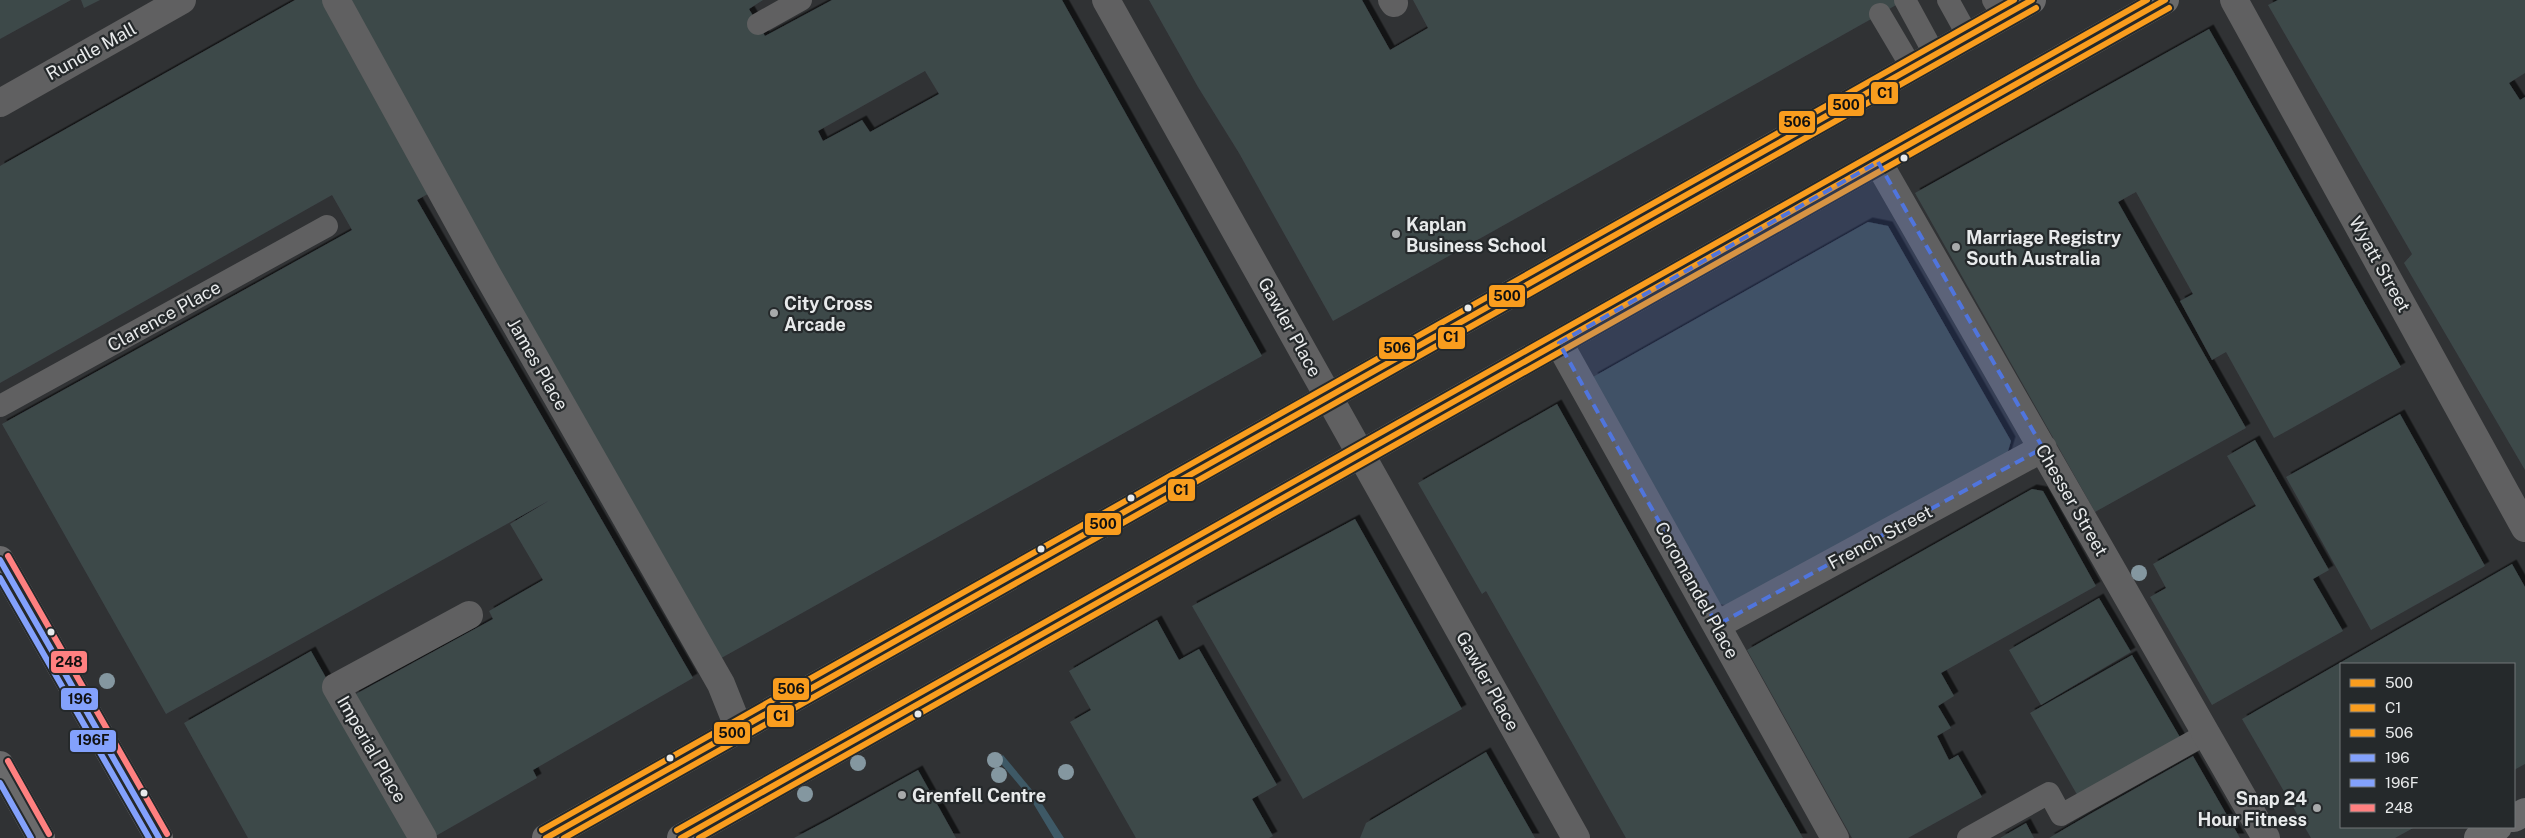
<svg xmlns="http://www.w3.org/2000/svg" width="2525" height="838" font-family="'Public Sans',sans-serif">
  <defs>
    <filter id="shadow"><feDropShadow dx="4.5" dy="-4.5" stdDeviation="0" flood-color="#0009"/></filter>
  </defs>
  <rect width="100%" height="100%" fill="#303234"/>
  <path fill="#3e5966" d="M1003,755l34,41 27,42h-10l-24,-40 -33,-39z"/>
  <path fill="#3e484a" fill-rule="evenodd" filter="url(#shadow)" d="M0,0h71l-71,39z
    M81,0h19l-16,8z
    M295,0h32l108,190 -18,10 276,478 -160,92 4,8 -103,59 -80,-142 139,-76 -4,-8 54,-31 -33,-56 40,-24 -384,214 -164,-290 350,-194 -20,-35 -332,188v-217z
    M346,0h417l-14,9 16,27 67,-36h230l200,356 -546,305zM925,71l14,23 -69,38 -8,-12 -39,21 -5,-10z
    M1149,0h213l28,50 38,-22 -15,-28h492l-572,321 -94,-168 -41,-66z
    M2278,0h247v73l-16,10 11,17 5,-3v373l-121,-207 8,-9 -144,-249z
    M2209,29l192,338 -127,71 -48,-86 -14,8 -32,-59 13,-7 -57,-102 -18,10 128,226 -151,84 -180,-319z
    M1868,222l20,4 123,215 -6,20 -264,147 -21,-4 -127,-227z
    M1557,404l130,232 116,202h-177l-140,-247 -4,3 -64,-111z
    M2400,414l85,152 -114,64 -85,-153z
    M2255,440l74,130 -16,9 30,52 -131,74 -62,-108 16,-9 -13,-24 103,-58 -29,-50z
    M2032,489l11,2 53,95 -155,87 13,23 -16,10 13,22 -14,8 12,24 9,-5 24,42 -74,41h-56l-105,-188z
    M1355,519l107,190 -159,90 -111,-193z
    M2512,564l13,23v177l-11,6v-106h-173v163h74l-20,11h-84l-69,-119z
    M2099,598l32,54 -90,53 -32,-55z
    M1157,620l22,40 20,-11 78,136 -25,14 21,37 -4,2h-133l-66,-116 21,-12 -22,-39z
    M311,651l105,187h-168l-64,-115z
    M2132,655l49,84 -102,59 -49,-85z
    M1486,752l49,86h-175l6,-15z
    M2193,756l47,82h-191l41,-24z
    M918,770l38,68h-162l32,-17z
    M2026,823l8,15h-34z"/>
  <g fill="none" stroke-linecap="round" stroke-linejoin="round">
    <path stroke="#606061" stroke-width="22" d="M1905,0l30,55
      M1948,0l20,36
      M1993,0l10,16
      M1880,14l32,54
      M758,24l43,-24
      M0,406l327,-180
      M1968,838l81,-45 12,22 145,-81"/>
    <path stroke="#606061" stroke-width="28" d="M336,0l151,274 234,410 18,45
      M1106,0l470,838
      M1392,0l2,3
      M2234,0l291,528
      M0,103l182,-103
      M1878,162l388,676
      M1559,343l276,495
      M1717,625l326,-177
      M423,838l-87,-151 133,-72"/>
    <path stroke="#6a6a6b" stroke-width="28" d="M0,560l159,278
      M0,765l41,73
      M2514,818l11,-6
      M546,838l1486,-838
      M681,838l1484,-838
      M2478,838l20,-11"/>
    <g stroke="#25292b" stroke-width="10">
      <path id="bus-1" d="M546,838l1486,-838
        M681,838l1484,-838"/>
    </g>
    <g stroke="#25292b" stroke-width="10">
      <path id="bus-2" d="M564,838l1472,-830
        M699,838l1470,-830"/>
    </g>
    <g stroke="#25292b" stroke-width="10">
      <path id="bus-3" d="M542,830l1472,-830
        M677,830l1470,-830"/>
    </g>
    <g stroke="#25292b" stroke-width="10">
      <path id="bus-4" d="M0,560l159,278"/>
    </g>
    <g stroke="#25292b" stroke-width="10">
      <path id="bus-5" d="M0,578l149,260
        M0,783l31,55"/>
    </g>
    <g stroke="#25292b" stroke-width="10">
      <path id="bus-6" d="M8,556l159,278
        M8,761l41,73"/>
    </g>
    <use href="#bus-1" stroke="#f99d1e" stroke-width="6"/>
    <use href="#bus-2" stroke="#f99d1e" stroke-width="6"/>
    <use href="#bus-3" stroke="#f99d1e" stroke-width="6"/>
    <use href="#bus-4" stroke="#83a1fc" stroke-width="6"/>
    <use href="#bus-5" stroke="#83a1fc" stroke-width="6"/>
    <use href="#bus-6" stroke="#ff8080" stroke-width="6"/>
  </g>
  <g fill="#8497a0">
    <circle cx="2139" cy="573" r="8"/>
    <circle cx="107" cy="681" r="8"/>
    <circle cx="995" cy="760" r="8"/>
    <circle cx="858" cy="763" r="8"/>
    <circle cx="1066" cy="772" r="8"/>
    <circle cx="999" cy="775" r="8"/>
    <circle cx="805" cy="794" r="8"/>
  </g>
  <path fill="#5075dd" fill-opacity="0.2" stroke="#5075dd" stroke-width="4" stroke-dasharray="10 6" stroke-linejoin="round" d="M1878,162l165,286 -326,177 -158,-282z"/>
  <g fill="#e8eaeb" stroke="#25292b" stroke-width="2">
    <circle cx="1904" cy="158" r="4.5"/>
    <circle cx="1468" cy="308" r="4.5"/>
    <circle cx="1131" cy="498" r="4.5"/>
    <circle cx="1041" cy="549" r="4.5"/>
    <circle cx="51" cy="632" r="4.5"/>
    <circle cx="918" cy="714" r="4.5"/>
    <circle cx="670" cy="758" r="4.5"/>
    <circle cx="144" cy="793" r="4.5"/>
  </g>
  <g fill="#a8aaab" stroke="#25292b" stroke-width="2">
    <circle cx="1396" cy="234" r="5"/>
    <circle cx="1956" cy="247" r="5"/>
    <circle cx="774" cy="313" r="5"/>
    <circle cx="902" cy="795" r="5"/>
    <circle cx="2317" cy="808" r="5"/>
  </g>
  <g text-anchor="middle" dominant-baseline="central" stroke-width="4.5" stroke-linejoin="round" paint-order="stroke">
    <g font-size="18" fill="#e8eaeb" stroke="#25292b">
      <text transform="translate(91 51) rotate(-29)">Rundle Mall</text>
      <text transform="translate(2380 264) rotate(61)">Wyatt Street</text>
      <text transform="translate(164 316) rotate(-29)">Clarence Place</text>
      <text transform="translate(1290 327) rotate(61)">Gawler Place</text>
      <text transform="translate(538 364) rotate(60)">James Place</text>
      <text transform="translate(2072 500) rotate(60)">Chesser Street</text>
      <text transform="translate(1880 537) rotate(-28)">French Street</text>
      <text transform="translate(1697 590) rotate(61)">Coromandel Place</text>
      <text transform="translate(1488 681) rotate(61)">Gawler Place</text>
      <text transform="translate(372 749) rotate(60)">Imperial Place</text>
    </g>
    <g font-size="18" font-weight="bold" fill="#e8eaeb" stroke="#25292b" text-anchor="start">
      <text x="1406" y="224">Kaplan<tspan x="1406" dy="21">Business School</tspan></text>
      <text x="1966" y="237">Marriage Registry<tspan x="1966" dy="21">South Australia</tspan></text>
      <text x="784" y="303">City Cross<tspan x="784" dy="21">Arcade</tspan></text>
      <text x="912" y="795">Grenfell Centre</text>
      <text x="2307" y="798" text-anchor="end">Snap 24<tspan x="2307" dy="21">Hour Fitness</tspan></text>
    </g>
  </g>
  <g stroke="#25292b" stroke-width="2">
    <rect x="1870" y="81" width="29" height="24" rx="5" fill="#f99d1e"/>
    <rect x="1827" y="93" width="38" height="24" rx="5" fill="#f99d1e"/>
    <rect x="1778" y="110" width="38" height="24" rx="5" fill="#f99d1e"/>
    <rect x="1488" y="284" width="38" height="24" rx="5" fill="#f99d1e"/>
    <rect x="1437" y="326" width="29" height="24" rx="5" fill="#f99d1e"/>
    <rect x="1378" y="336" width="38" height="24" rx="5" fill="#f99d1e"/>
    <rect x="1167" y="478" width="29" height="24" rx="5" fill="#f99d1e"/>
    <rect x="1084" y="512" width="38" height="24" rx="5" fill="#f99d1e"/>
    <rect x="50" y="650" width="38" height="24" rx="5" fill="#ff8080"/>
    <rect x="772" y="677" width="38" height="24" rx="5" fill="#f99d1e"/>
    <rect x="60" y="687" width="39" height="24" rx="5" fill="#83a1fc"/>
    <rect x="766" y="704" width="29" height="24" rx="5" fill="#f99d1e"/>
    <rect x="713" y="721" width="38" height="24" rx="5" fill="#f99d1e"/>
    <rect x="69" y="729" width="48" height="24" rx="5" fill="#83a1fc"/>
  </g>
  <g font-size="14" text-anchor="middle" font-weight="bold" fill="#111">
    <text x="1885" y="98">C1</text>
    <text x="1846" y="110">500</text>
    <text x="1797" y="127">506</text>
    <text x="1507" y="301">500</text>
    <text x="1451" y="342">C1</text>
    <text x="1397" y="353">506</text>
    <text x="1181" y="495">C1</text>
    <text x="1103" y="529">500</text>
    <text x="69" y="667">248</text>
    <text x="791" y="694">506</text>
    <text x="80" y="704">196</text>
    <text x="781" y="721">C1</text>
    <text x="732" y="738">500</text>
    <text x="93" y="745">196F</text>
  </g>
  <rect x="2340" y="663" width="175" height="165" fill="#25292b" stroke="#737678"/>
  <rect x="2350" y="679" width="25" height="8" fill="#f99d1e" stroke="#737678"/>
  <text x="2385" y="688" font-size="15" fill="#e8eaeb">500</text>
  <rect x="2350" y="704" width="25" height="8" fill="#f99d1e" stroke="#737678"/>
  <text x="2385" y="713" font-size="15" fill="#e8eaeb">C1</text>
  <rect x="2350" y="729" width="25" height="8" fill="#f99d1e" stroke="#737678"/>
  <text x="2385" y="738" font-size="15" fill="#e8eaeb">506</text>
  <rect x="2350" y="754" width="25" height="8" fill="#83a1fc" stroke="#737678"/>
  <text x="2385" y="763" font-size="15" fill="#e8eaeb">196</text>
  <rect x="2350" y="779" width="25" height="8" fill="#83a1fc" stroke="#737678"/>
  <text x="2385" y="788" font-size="15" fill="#e8eaeb">196F</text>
  <rect x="2350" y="804" width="25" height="8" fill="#ff8080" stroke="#737678"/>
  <text x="2385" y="813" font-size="15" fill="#e8eaeb">248</text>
</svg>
